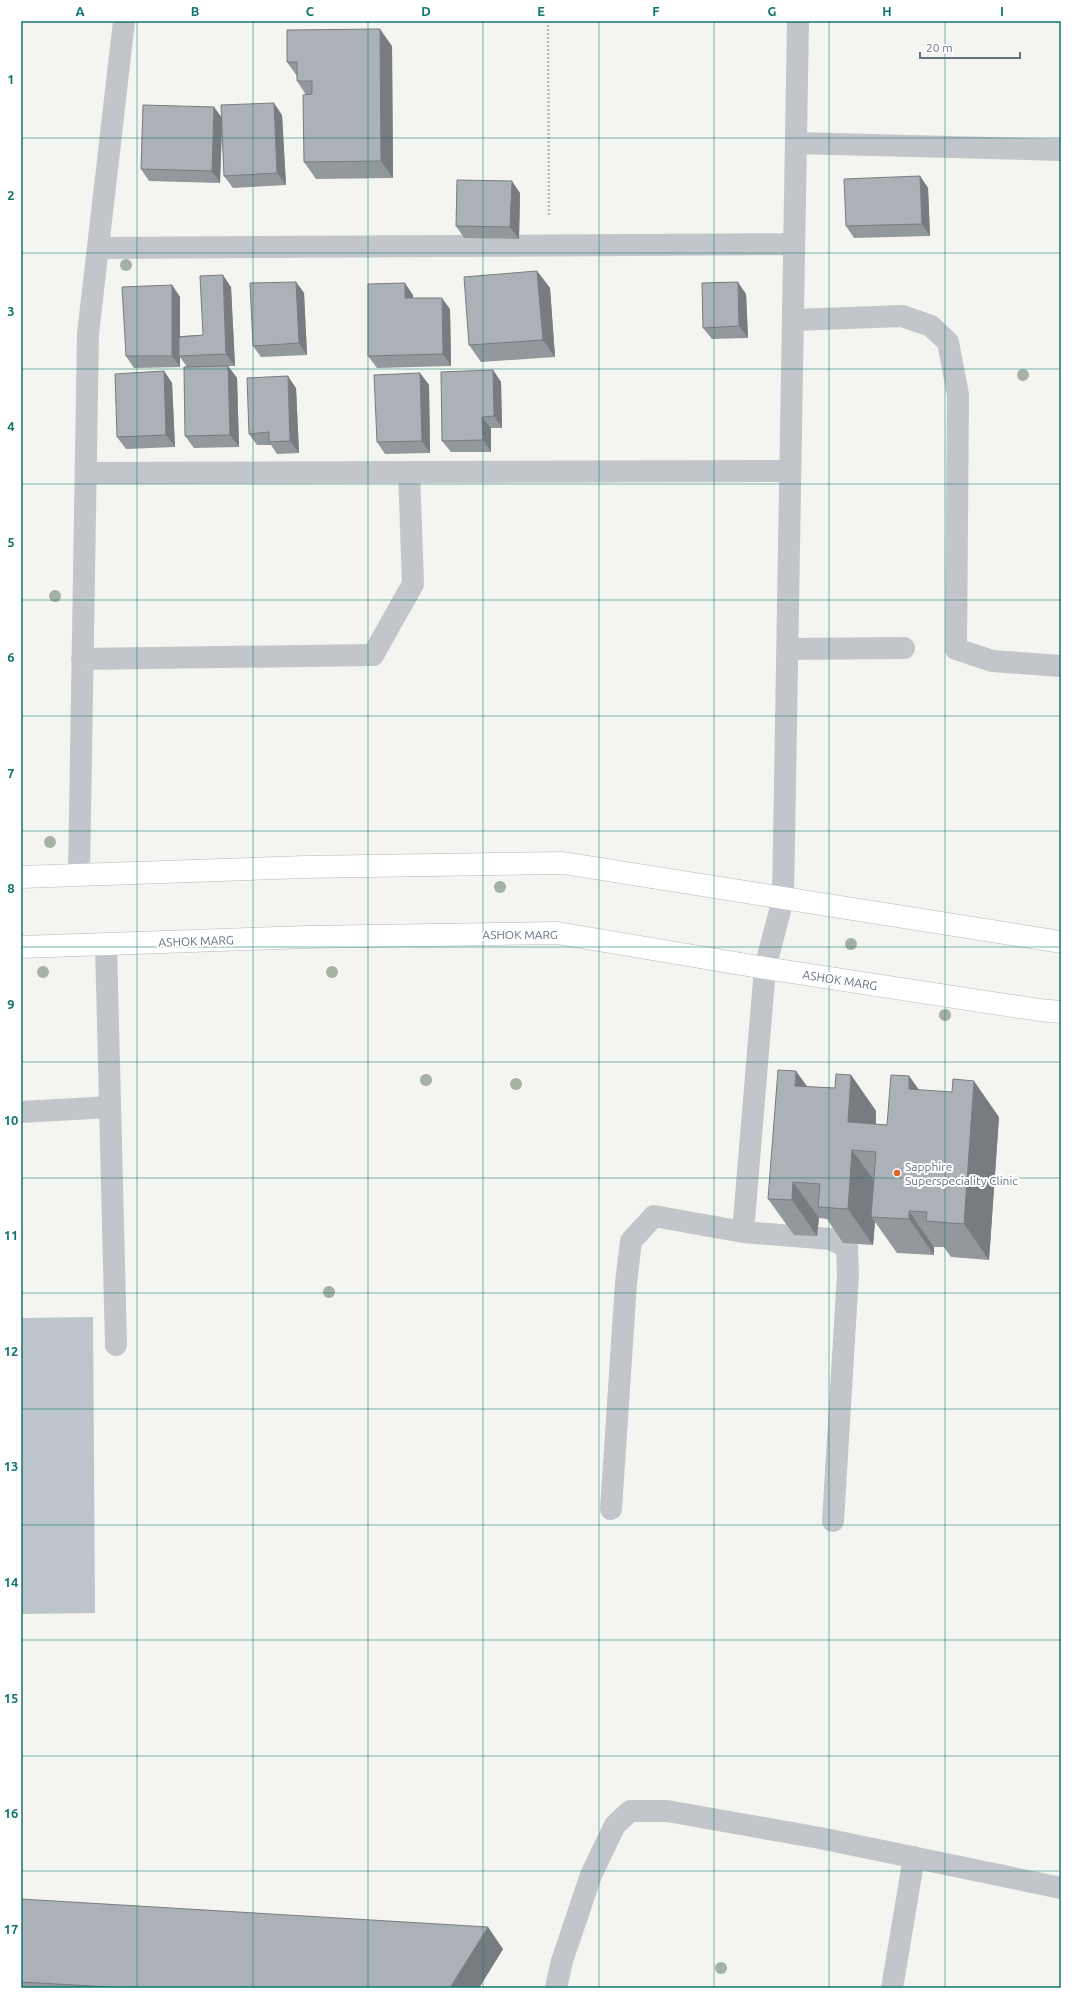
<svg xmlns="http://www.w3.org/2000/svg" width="1082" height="2009" font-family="Ubuntu,sans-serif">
  <rect width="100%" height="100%" fill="#f4f5f1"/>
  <path fill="#bbc5cb" d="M93,1317l2,296 -74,1v-296z"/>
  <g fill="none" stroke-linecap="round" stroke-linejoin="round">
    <g stroke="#b4b8bd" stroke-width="23">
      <path id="secondary" d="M21,877l284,-10 258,-4 498,79
        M21,947l286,-10 250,-4 208,35 274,42 22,2"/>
    </g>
    <path stroke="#babcbe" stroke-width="2.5" stroke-dasharray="2 2" stroke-linecap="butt" d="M548,21l1,195"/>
    <path stroke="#c2c5c9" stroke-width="22" d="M796,143l265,7
      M98,248l696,-4
      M793,320l109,-4 29,10 17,16 10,53 -2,254 36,12 69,5
      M86,473l704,-2
      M787,649l117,-1
      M82,659l291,-4 40,-71 -4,-112
      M79,875l9,-541 36,-313
      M106,944l10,401
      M21,1112l89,-5
      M743,1232l22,-264 18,-69 15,-878
      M611,1509l15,-226 5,-42 23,-25 89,16 87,7 17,8 1,27 -15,247
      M556,1988l6,-27 29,-86 24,-50 15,-14h37l153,27 241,50
      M892,1988l22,-131"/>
    <use href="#secondary" stroke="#fff" stroke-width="22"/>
  </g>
  <g fill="#a5b1a3">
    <circle cx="126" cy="265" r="6"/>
    <circle cx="1023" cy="375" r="6"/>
    <circle cx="55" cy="596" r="6"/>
    <circle cx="50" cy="842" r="6"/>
    <circle cx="500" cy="887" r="6"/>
    <circle cx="851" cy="944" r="6"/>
    <circle cx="43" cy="972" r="6"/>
    <circle cx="332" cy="972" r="6"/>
    <circle cx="945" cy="1015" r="6"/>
    <circle cx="426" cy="1080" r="6"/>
    <circle cx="516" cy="1084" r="6"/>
    <circle cx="329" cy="1292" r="6"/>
    <circle cx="721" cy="1968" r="6"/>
  </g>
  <path fill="#93989d" d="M392,46l1,132 -77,1 -12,-17 2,-67 -9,-14v-5l-10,-14z
    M214,107l7,10 61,-2 4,70 -53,3 -9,-12 -2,-46 -2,53 -71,-2 -8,-12z
    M920,176l8,12 2,48 -76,2 -8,-12z
    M520,193l-1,46 -55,-1 -8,-12z
    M537,271l13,17 5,69 -74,5 -12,-17z
    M296,282l8,11 3,62 -46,2 -8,-11z
    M172,285l8,12v39l23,-1 28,-48 4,79h-7l9,12 2,69 -45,1 -9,-12 2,-69 -7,-10v10l-46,1 -8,-12z
    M746,294l2,44 -36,1 -9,-11z
    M413,295v3l37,11 1,57 -74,2 -9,-12z
    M493,370l8,12 1,46h-11v24h-40l-9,-11z
    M164,371l8,12 3,64 -49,2 -9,-12z
    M420,373l9,12 1,68 -45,1 -8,-12z
    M296,388l3,65 -22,1 -6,-9h-14l-8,-11z
    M851,1075l25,36v13l11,1 22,-49 9,13 81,28 -10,143 -38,-3 -7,-10h-10v8l-37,-2 -22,-31 -2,23 -30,-2 -16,-24 -8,-1 -2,18 -23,-1 -26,-36 39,-112 28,1z
    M21,1899l482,50 -24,39h-458z"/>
  <path fill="#787c80" d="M380,29l12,17 1,132 -12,-17z
    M274,103l8,12 4,70 -9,-12z
    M214,107l8,11 -2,65 -8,-12z
    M920,176l8,12 2,48 -8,-12z
    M512,181l8,12 -1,46 -9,-12z
    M537,271l13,17 5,69 -12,-17z
    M223,275l8,12 4,79 -9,-12z
    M296,282l8,11 3,62 -8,-12z
    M738,282l8,12 2,44 -9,-12z
    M405,283l8,12v15l-8,-12z
    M172,285l8,12v70l-8,-11z
    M442,298l8,11 1,57 -8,-12z
    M228,366l9,12 2,69 -9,-12z
    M493,370l8,12 1,46 -8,-12z
    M164,371l8,12 3,64 -9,-12z
    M420,373l9,12 1,68 -8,-12z
    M288,376l8,12 3,65 -9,-12z
    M482,417l9,11v24l-8,-12z
    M796,1071l26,36 -27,-21z
    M851,1075l25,36 -2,41 -26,-30z
    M909,1076l26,36 -26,-23z
    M974,1081l25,36 -10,143 -25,-36z
    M852,1150l26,36 -7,31 4,5 -2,23 -25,-36z
    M793,1182l26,36 -2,18 -25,-36z
    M909,1211l25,36v8l-25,-36z
    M488,1927l15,22 -24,39h-29z"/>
  <path fill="#abb1b7" stroke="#787c80" d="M380,29l1,132 -77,1 -1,-67 9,-1v-13h-15v-19h-10v-32z
    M274,103l3,70 -53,3 -3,-71z
    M143,105l71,2 -2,64 -71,-2z
    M920,176l2,48 -76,2 -2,-47z
    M457,180l55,1 -2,46 -54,-1z
    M537,271l6,69 -74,5 -5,-68z
    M223,275l3,79 -47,2v-19l24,-2 -3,-59z
    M296,282l3,61 -46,3 -3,-63z
    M738,282l1,44 -36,2 -1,-45z
    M405,283v15h37l1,56 -75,2v-72z
    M172,285v71h-46l-4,-69z
    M228,366l2,69 -45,1 -1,-69z
    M493,370l1,46 -12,1 1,23 -41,1 -1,-69z
    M164,371l2,64 -49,2 -2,-63z
    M420,373l2,68 -45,1 -3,-67z
    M288,376l2,65 -21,1v-10l-20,2 -2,-56z
    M778,1070l18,1 -1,15 40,2 1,-14 15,1 -3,47 39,3 4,-50 18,1v13l43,3 1,-13 21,2 -10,143 -38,-3 1,-9 -18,-1v8l-38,-2 5,-65 -24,-2 -4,59 -30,-2 2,-23 -27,-2 -1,18 -24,-1z
    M21,1899l467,28 -38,61h-323l-106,-6z"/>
  <path fill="none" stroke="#0f766e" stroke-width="1" stroke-opacity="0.55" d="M137,21v1967M253,21v1967M368,21v1967M483,21v1967M599,21v1967M714,21v1967M829,21v1967M945,21v1967M21,138h1040M21,253h1040M21,369h1040M21,484h1040M21,600h1040M21,716h1040M21,831h1040M21,947h1040M21,1062h1040M21,1178h1040M21,1293h1040M21,1409h1040M21,1525h1040M21,1640h1040M21,1756h1040M21,1871h1040"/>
  <circle fill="#de6528" stroke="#fff" stroke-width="1.5" cx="897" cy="1173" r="4"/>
  <g text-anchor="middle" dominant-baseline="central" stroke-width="4" stroke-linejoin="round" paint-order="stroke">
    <g font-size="12" fill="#647181" stroke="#fff">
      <text x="520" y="934">ASHOK MARG</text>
      <text transform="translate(196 941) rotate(-2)">ASHOK MARG</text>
      <text transform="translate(840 980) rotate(9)">ASHOK MARG</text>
    </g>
    <g font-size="12" fill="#647181" stroke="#fff" text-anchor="start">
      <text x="905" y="1166">Sapphire<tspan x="905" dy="14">Superspeciality Clinic</tspan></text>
    </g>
  </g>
  <rect width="1082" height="2009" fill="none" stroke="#ffffff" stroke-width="44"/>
  <path d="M920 52v6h100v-6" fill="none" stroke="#647181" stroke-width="2"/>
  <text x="926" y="52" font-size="12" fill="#647181" stroke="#ffffff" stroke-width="3" paint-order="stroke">20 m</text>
  <rect x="22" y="22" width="1038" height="1965" fill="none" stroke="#0f766e" stroke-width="1.5"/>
  <g font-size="13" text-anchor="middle" font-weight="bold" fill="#0f766e">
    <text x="80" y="16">A</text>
    <text x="195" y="16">B</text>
    <text x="310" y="16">C</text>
    <text x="426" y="16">D</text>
    <text x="541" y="16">E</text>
    <text x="656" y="16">F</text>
    <text x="772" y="16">G</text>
    <text x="887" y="16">H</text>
    <text x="1002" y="16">I</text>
    <text x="11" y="84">1</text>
    <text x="11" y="200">2</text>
    <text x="11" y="316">3</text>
    <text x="11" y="431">4</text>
    <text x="11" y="547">5</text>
    <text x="11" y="662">6</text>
    <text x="11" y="778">7</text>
    <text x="11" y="893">8</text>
    <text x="11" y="1009">9</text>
    <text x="11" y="1125">10</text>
    <text x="11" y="1240">11</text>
    <text x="11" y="1356">12</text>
    <text x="11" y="1471">13</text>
    <text x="11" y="1587">14</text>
    <text x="11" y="1703">15</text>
    <text x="11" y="1818">16</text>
    <text x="11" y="1934">17</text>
  </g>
</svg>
